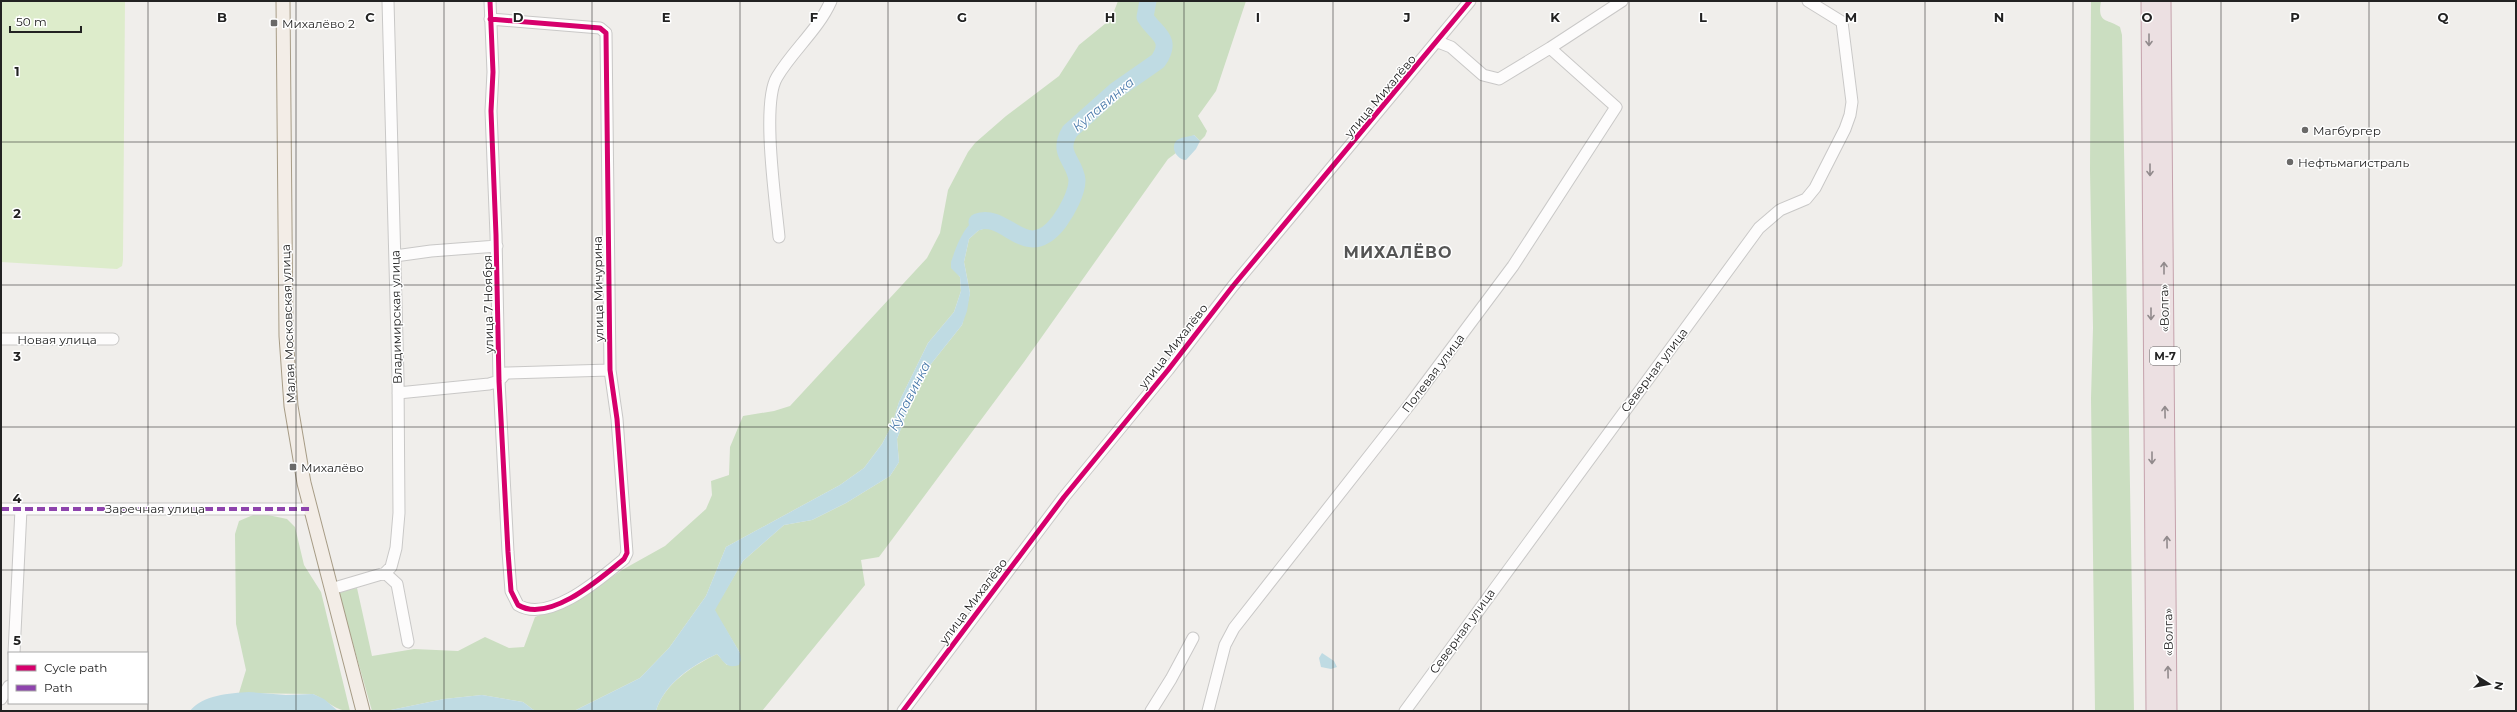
<svg xmlns="http://www.w3.org/2000/svg" width="2517" height="712" font-family="Montserrat,sans-serif">
  <rect width="100%" height="100%" fill="#f0eeeb"/>
  <path fill="#ddeccb" d="M1,1h124l-2,259 -1,6 -5,3 -116,-7z"/>
  <path fill="#cbdec1" d="M1118,1h128l-30,90 -18,25 9,15 -2,5 -5,5 -6,-6 -20,12 2,6 -8,6 -144,203 -145,195 -18,3 4,25 -103,126h-106c8,-27 36,-45 61,-57l10,11 13,-12 -26,-43 29,-49 41,-36 28,-5 34,-17 44,-27 9,-14 -2,-23 14,-37 20,-38 31,-39 8,-32 -6,-31 5,-23 10,-9 16,-4 -17,-10 -23,54 5,7 1,14 -7,21 -26,31 -29,59 -7,23 -10,19 -18,24 -24,17 -114,62 -20,49 -37,52 -29,30 -66,33h-39l-12,-9 -41,-7 -38,4 -58,12h-14l-34,-120 19,-3 15,68 42,-7 44,2 27,-14 24,11 15,-1 11,-30 45,-18 42,-29 43,-24 41,-37 6,-14 -1,-14 18,-6 1,-28 13,-31 31,-5 16,-5 137,-148 13,-25 8,-43 20,-38 7,-9 31,-27 53,-40 20,-31 32,-26z
    M2091,1h10c-4,23 6,17 19,26l2,8 12,676h-39l-4,-313 2,-70 -3,-158z
    M253,515h15l19,4 8,8 9,38 17,27 29,119c-15,0 -23,-11 -37,-17l-74,-1 7,-23 -10,-46 -1,-90 4,-13z"/>
  <path fill="#bfdbe3" d="M1194,135l6,6 -4,8 -10,11c-8,0 -16,-11 -10,-19 4,-4 12,-4 18,-6z
    M985,213l9,1 5,9 -20,7 -10,9 -5,23 6,31 -3,18 -5,14 -31,39 -20,38 -14,37 2,23 -9,14 -44,27 -34,17 -28,5 -41,36 -28,49 25,43 1,7 -2,5c-12,4 -15,-3 -22,-11 -25,11 -53,30 -61,57h-82l66,-33 29,-30 37,-52 20,-49 114,-62 24,-17 18,-24 10,-19 7,-23 29,-59 26,-31 7,-21 -1,-14 -9,-9v-6c7,-20 14,-40 34,-49z
    M1322,653l12,8 3,6 -6,2 -10,-2 -2,-9z
    M249,692l37,3 27,-1 11,5 14,12h-148c12,-16 40,-18 59,-19z
    M482,695l41,7 12,9h-149l58,-12z"/>
  <g fill="none" stroke-linecap="round" stroke-linejoin="round">
    <path stroke="#bfdbe3" stroke-width="17" d="M977,222c30,-11 49,43 82,0 8,-11 18,-29 18,-42 -2,-20 -21,-26 -7,-49l45,-40 43,-30c16,-23 -3,-27 -13,-44l3,-16"/>
    <g stroke="#c9c8c7" stroke-width="13">
      <path id="minor" d="M490,19l110,9 6,5 4,337 7,49 10,134 -3,6c-23,19 -75,65 -106,46l-7,-14 -3,-39 -9,-171 -3,-146 -5,-124 2,-39 -3,-71
        M1438,42l13,5 32,28 16,4 51,-31 72,-47
        M779,237c-3,-33 -18,-134 -2,-160 16,-27 41,-47 54,-76
        M395,256l36,-5 66,-5
        M1,339h112
        M398,393l91,-9 10,-3 7,-8 104,-3
        M1,509h309
        M385,573l12,11 11,58
        M331,589l54,-16 6,-6 5,-19 3,-35 -1,-135 -10,-377
        M14,653l7,-144
        M1,699l8,-13
        M903,711l161,-214 104,-127 65,-84 237,-285
        M1151,711l20,-32 22,-41
        M1208,711l17,-66 9,-17 176,-224 103,-138 103,-159 -66,-59
        M1405,711l354,-483 21,-18 26,-11 9,-11 30,-59 5,-14 2,-13 -10,-80 -34,-21"/>
    </g>
    <g stroke="#a79c86" stroke-width="15">
      <path id="major" d="M283,1l3,335 5,70 13,77 59,228"/>
    </g>
    <g stroke="#c5a2ac" stroke-width="17">
      <path id="highway" d="M2149,1l5,710
        M2163,1l6,710"/>
    </g>
    <use href="#minor" stroke="#fdfcfc" stroke-width="11"/>
    <use href="#major" stroke="#f3ede7" stroke-width="13"/>
    <use href="#highway" stroke="#ece0e2" stroke-width="15"/>
    <path stroke="#8e44ad" stroke-width="4" stroke-dasharray="8 4" stroke-linecap="butt" d="M1,509h309"/>
    <g stroke="#fff" stroke-width="8">
      <path id="cycleway" d="M490,19l110,9 6,5 4,337 7,49 10,134 -3,6c-23,19 -75,65 -106,46l-7,-14 -3,-39 -9,-171 -3,-146 -5,-124 2,-39 -3,-71
        M903,711l161,-214 104,-127 65,-84 237,-285"/>
    </g>
    <use href="#cycleway" stroke="#d6006c" stroke-width="5"/>
  </g>
  <defs><path id="oneway-shaft" d="M-6 0H5M1.5-3L5.5 0L1.5 3" fill="none" stroke-width="1.6" stroke-linecap="round" stroke-linejoin="round"/></defs>
  <g stroke="#918a8c">
    <use href="#oneway-shaft" transform="translate(2149 40) rotate(90)"/>
    <use href="#oneway-shaft" transform="translate(2150 170) rotate(90)"/>
    <use href="#oneway-shaft" transform="translate(2164 268) rotate(-90)"/>
    <use href="#oneway-shaft" transform="translate(2151 314) rotate(90)"/>
    <use href="#oneway-shaft" transform="translate(2165 412) rotate(-91)"/>
    <use href="#oneway-shaft" transform="translate(2152 458) rotate(90)"/>
    <use href="#oneway-shaft" transform="translate(2167 542) rotate(-91)"/>
    <use href="#oneway-shaft" transform="translate(2168 672) rotate(-91)"/>
  </g>
  <path fill="none" stroke="#222" stroke-width="1" stroke-opacity="0.55" d="M148,1v710M296,1v710M444,1v710M592,1v710M740,1v710M888,1v710M1036,1v710M1184,1v710M1333,1v710M1481,1v710M1629,1v710M1777,1v710M1925,1v710M2073,1v710M2221,1v710M2369,1v710M1,142h2515M1,285h2515M1,427h2515M1,570h2515"/>
  <g fill="#6a6968" stroke="#fff" stroke-width="1.5">
    <rect x="270" y="19" width="8" height="8" rx="2"/>
    <circle cx="2305" cy="130" r="4"/>
    <circle cx="2290" cy="162" r="4"/>
    <rect x="289" y="463" width="8" height="8" rx="2"/>
  </g>
  <g text-anchor="middle" dominant-baseline="central" stroke-width="3" stroke-linejoin="round" paint-order="stroke">
    <rect fill="#fff" stroke="#646464" stroke-width="1" x="2150" y="347" width="30" height="18" rx="3"/>
    <g font-size="11" font-weight="bold" fill="#222">
      <text x="2165" y="356">М-7</text>
    </g>
    <g font-size="12" fill="#222" stroke="#fff" text-anchor="start">
      <text x="282" y="23">Михалёво 2</text>
      <text x="2313" y="130">Магбургер</text>
      <text x="2298" y="162">Нефтьмагистраль</text>
      <text x="301" y="467">Михалёво</text>
    </g>
    <g font-size="12" fill="#222" stroke="#fff">
      <text transform="translate(1380 96) rotate(-50)">улица Михалёво</text>
      <text transform="translate(598 289) rotate(-91)">улица Мичурина</text>
      <text transform="translate(488 304) rotate(-91)">улица 7 Ноября</text>
      <text transform="translate(2164 308) rotate(-91)">«Волга»</text>
      <text transform="translate(396 317) rotate(-91)">Владимирская улица</text>
      <text transform="translate(288 324) rotate(-92)">Малая Московская улица</text>
      <text x="57" y="339">Новая улица</text>
      <text transform="translate(1173 346) rotate(-52)">улица Михалёво</text>
      <text transform="translate(1654 370) rotate(-53)">Северная улица</text>
      <text transform="translate(1433 373) rotate(-53)">Полевая улица</text>
      <text x="155" y="508">Заречная улица</text>
      <text transform="translate(973 601) rotate(-53)">улица Михалёво</text>
      <text transform="translate(1462 631) rotate(-54)">Северная улица</text>
      <text transform="translate(2168 632) rotate(-91)">«Волга»</text>
    </g>
    <g font-size="13" font-style="italic" fill="#4a7aab" stroke="#fff">
      <text transform="translate(1103 104) rotate(-40)">Купавинка</text>
      <text transform="translate(909 396) rotate(-63)">Купавинка</text>
    </g>
    <g font-size="16" font-weight="bold" letter-spacing="1" fill="#555" stroke="#fff">
      <text x="1398" y="252">МИХАЛЁВО</text>
    </g>
  </g>
  <g font-size="13" text-anchor="middle" font-weight="bold" fill="#222" stroke="#fff" stroke-width="3" stroke-linejoin="round" paint-order="stroke">
    <text x="222" y="22">B</text>
    <text x="370" y="22">C</text>
    <text x="518" y="22">D</text>
    <text x="666" y="22">E</text>
    <text x="814" y="22">F</text>
    <text x="962" y="22">G</text>
    <text x="1110" y="22">H</text>
    <text x="1258" y="22">I</text>
    <text x="1407" y="22">J</text>
    <text x="1555" y="22">K</text>
    <text x="1703" y="22">L</text>
    <text x="1851" y="22">M</text>
    <text x="1999" y="22">N</text>
    <text x="2147" y="22">O</text>
    <text x="2295" y="22">P</text>
    <text x="2443" y="22">Q</text>
    <text x="17" y="76">1</text>
    <text x="17" y="218">2</text>
    <text x="17" y="361">3</text>
    <text x="17" y="503">4</text>
    <text x="17" y="645">5</text>
  </g>
  <rect width="2517" height="712" fill="none" stroke="#222222" stroke-width="4"/>
  <rect x="8" y="652" width="140" height="52" fill="#ffffff" stroke="#a7a7a7"/>
  <rect x="16" y="665" width="20" height="6" fill="#d6006c" stroke="#a7a7a7"/>
  <text x="44" y="672" font-size="12" fill="#222222">Cycle path</text>
  <rect x="16" y="685" width="20" height="6" fill="#8e44ad" stroke="#a7a7a7"/>
  <text x="44" y="692" font-size="12" fill="#222222">Path</text>
  <g transform="translate(2489 684) rotate(101)" stroke="#ffffff" stroke-width="3" paint-order="stroke">
  <path d="M0-3L7 15L0 10L-7 15Z" fill="#222222"/>
  <text y="-6" font-size="11" font-weight="bold" text-anchor="middle" fill="#222222">N</text>
  </g>
  <path d="M10 26v6h71v-6" fill="none" stroke="#222222" stroke-width="2"/>
  <text x="16" y="26" font-size="12" fill="#222222" stroke="#ffffff" stroke-width="3" paint-order="stroke">50 m</text>
</svg>
